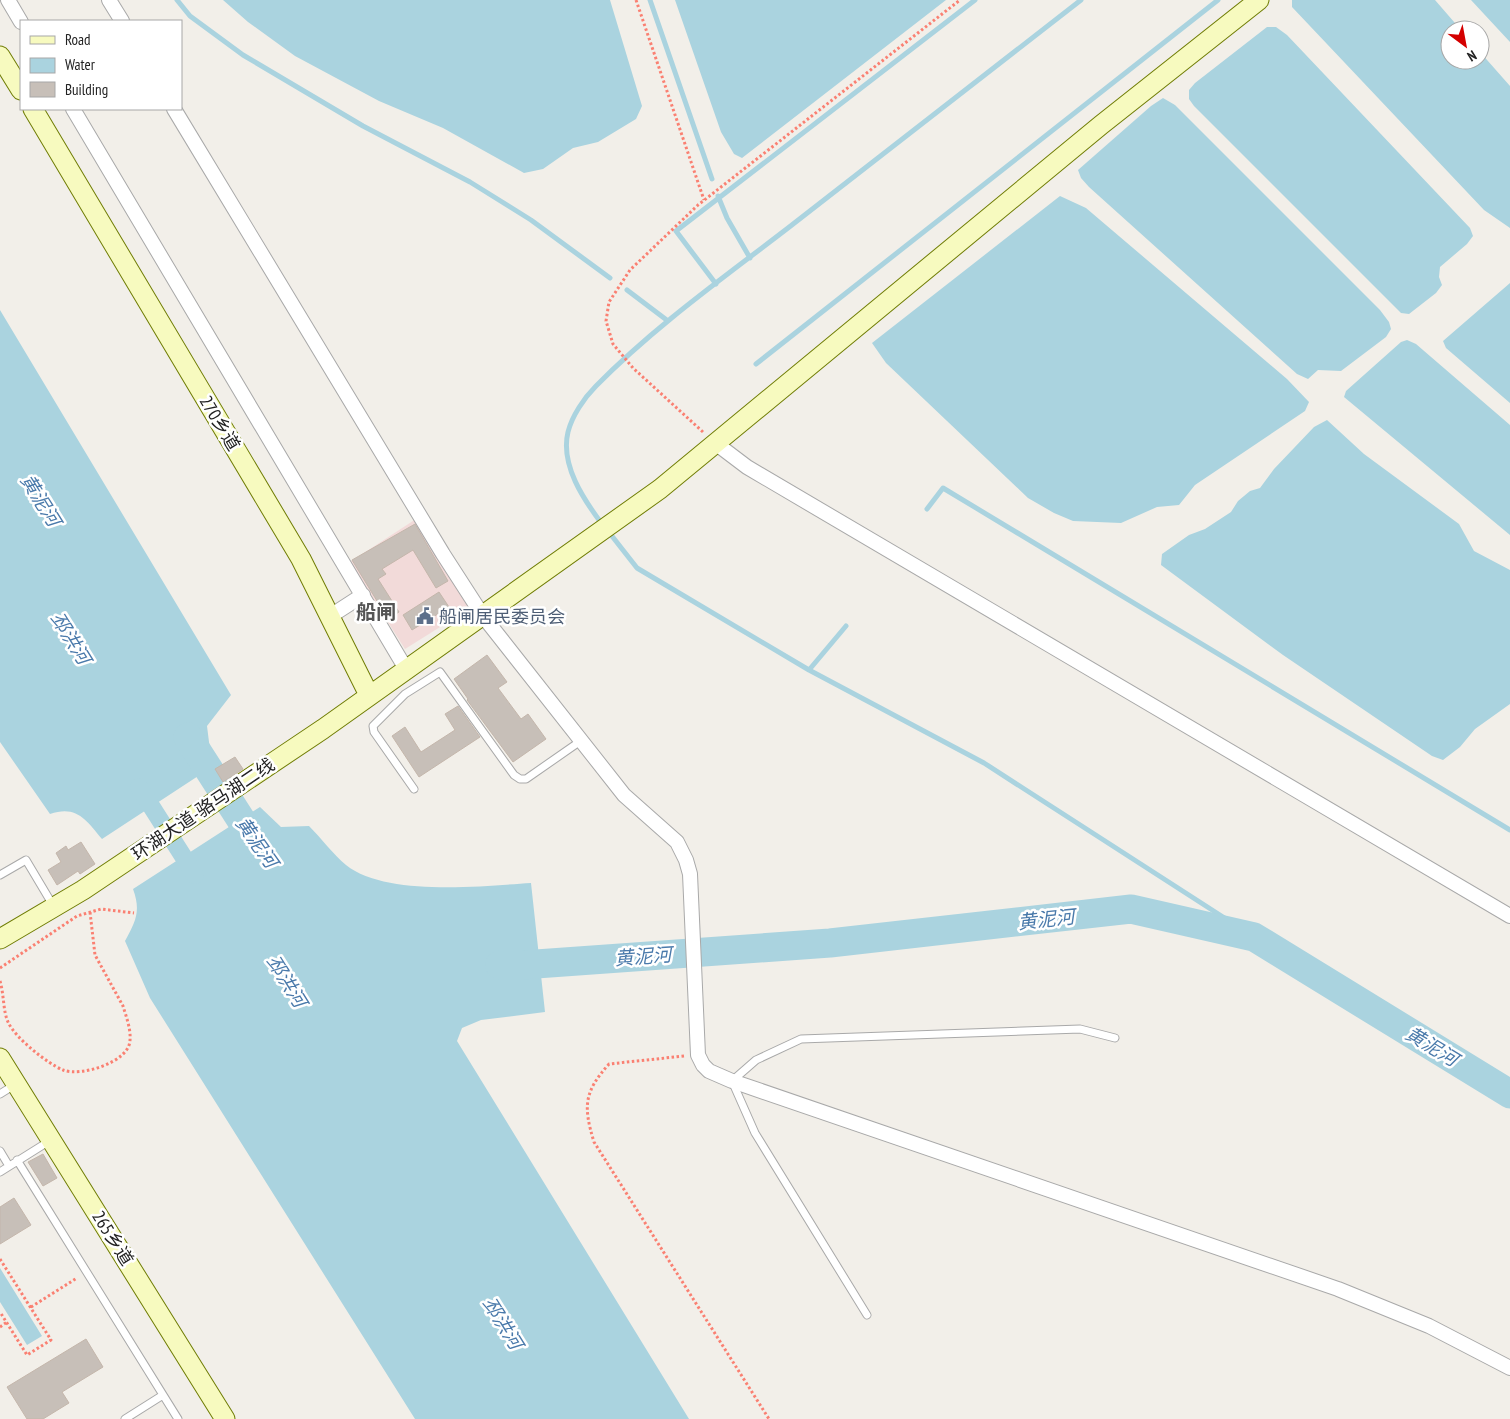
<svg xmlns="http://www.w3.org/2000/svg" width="1510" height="1419" font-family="'PT Sans Narrow','Noto Sans SC',sans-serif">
  <rect width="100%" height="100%" fill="#f2efe9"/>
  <path fill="#f2dad9" d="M416,519l56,88 -67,42 -55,-87z"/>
  <path fill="#aad3df" d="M223,0h387l32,106 -6,13 -38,23 -25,6 -30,21 -19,4 -81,-45 -64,-27 -84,-45 -47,-34z
    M675,0h271l-204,158 -8,-4 -13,-22z
    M1292,0h143l26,30h-11v30h30v-8l30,34v142l-26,-18 -192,-203z
    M1471,0h39v42z
    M1267,27h9l11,8 183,193 3,8 -6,8 -27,23 -1,10 3,8 -6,8 -27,21 -8,-1 -207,-207 -5,-7v-9l6,-7z
    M1163,98l12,7 205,205 9,12 2,7 -5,8 -45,34 -23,-1 -10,9 -11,-5 -208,-187 -8,-9 -3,-8 73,-64z
    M1060,196l26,12 201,171 22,23 -4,9 -110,74 -16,20 -22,2 -36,16 -48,-2 -19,-8 -26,-15 -142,-135 -14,-20z
    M1510,283v120l-64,-55 -3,-7z
    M0,310l231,385 -24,31 3,24 8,13 -116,76c-16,-19 -25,-34 -52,-25l-50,-72z
    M1407,340l9,4 94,81v110l-166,-138 2,-6 55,-49z
    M1327,420l37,34 95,70 15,27 36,19v134l-35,25 -15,18 -17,13 -11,-4 -149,-101 -122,-90 1,-11 27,-19 16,-6 26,-17 7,-11 12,-10 10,-3 14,-19 40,-42z
    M260,807l21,20 28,-1c12,12 24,28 37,39 40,32 137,21 185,18l14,129 -64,8 -19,8 -5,13 232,378h-274l-265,-421 -25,-57c11,-20 16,-30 8,-52z
    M0,1268l42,68 -15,9 -27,-43z"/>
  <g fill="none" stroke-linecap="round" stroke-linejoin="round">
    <path stroke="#aad3df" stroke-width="5" d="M177,0l13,16 53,39 120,71 107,56 61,38 79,58
      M650,0l62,179
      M718,196l9,22 23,40
      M716,284l-40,-53 299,-231
      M627,290l41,31
      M756,364l462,-364
      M927,509l16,-21 567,342
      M602,524c-18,-24 -42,-59 -34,-92 4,-16 16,-34 28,-46 58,-59 127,-108 192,-158 98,-76 195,-152 293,-228
      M608,531l29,37 172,102 175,93 270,174
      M809,670l37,-44"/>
    <path stroke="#aad3df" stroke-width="18" d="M139,787l56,88"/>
    <path stroke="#aad3df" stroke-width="29" d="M188,737l73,114
      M500,965h22l308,-22 301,-34 123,28 256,157"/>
  </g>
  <path fill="#c7bfb8" stroke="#c4b6ab" d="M415,524l33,57 -12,7 -23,-38 -31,19 4,5 -8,5 21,33 -11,7 -36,-59z
    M439,592l10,15 -37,23 -9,-15z
    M487,655l20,27 -9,6 23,31 7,-5 18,25 -33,23 -46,-62 1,-1 -14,-20z
    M458,706l22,31 -61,40 -27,-41 13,-9 16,25 34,-22 -10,-16z
    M235,757l8,12 -20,13 -8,-13z
    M81,842l14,22 -15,10 -2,-3 -21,14 -9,-15 13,-8 -5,-9 10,-7 2,4z
    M43,1154l14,24 -14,8 -15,-24z
    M14,1198l17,27 -31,19v-37z
    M86,1339l17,28 -41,25 7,11 -26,16h-16l-20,-32z"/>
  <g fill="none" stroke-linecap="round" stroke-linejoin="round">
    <g stroke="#a9a9a9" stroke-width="9">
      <path id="lane" d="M414,789l-40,-57 -1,-6 32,-32 35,-22 74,103 6,4h6l56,-39
        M0,875l26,-15 28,47
        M0,1094l16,-10
        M0,1151l9,15
        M17,1160l161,259
        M0,1172l51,-32
        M867,1315l-112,-182 -23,-52 24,-21 45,-21 279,-10 35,9
        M125,1419l38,-24"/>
    </g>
    <g stroke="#a9a9a9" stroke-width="16">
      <path id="street" d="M8,0l13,22
        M109,0l13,21
        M73,109l333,560
        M174,109l269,445 40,62 141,179 53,47 9,18 4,14 8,181 5,10 6,6 23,10 606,208 91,37 81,42
        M714,442l33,25 763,449
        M329,617l34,-22"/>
    </g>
    <g stroke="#707d05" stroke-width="21">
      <path id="secondary" d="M0,56l21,34
        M33,109l268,450 68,136
        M0,939l83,-49 240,-161 337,-240 441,-364 158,-125
        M0,1058l225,361"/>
    </g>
    <path stroke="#fa8072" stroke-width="3" stroke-dasharray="2.5 2.5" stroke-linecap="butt" d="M636,0l68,200
      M703,432l-70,-64 -20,-24 -7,-23 3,-19 21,-32 68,-65 262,-205
      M0,968l77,-52 24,-7 33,4
      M0,981c4,13 3,30 8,41 7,16 40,42 55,48 18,7 67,-8 67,-30 1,-11 -4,-24 -7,-34l-28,-51 -5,-43
      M684,1056l-75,8c-25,28 -26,42 -15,78l175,277
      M0,1259l51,81 -24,15 -27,-43
      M31,1307l46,-29
      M0,1327l7,-5"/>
    <use href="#lane" stroke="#fff" stroke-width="7"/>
    <use href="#street" stroke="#fff" stroke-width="14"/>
    <use href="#secondary" stroke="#f7fabf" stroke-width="19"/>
  </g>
  <defs>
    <g id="civic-bare" transform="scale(1.35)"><path d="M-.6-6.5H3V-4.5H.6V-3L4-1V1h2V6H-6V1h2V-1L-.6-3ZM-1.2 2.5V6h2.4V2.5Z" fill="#5c6f8a" stroke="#fff" stroke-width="2.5" paint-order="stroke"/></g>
  </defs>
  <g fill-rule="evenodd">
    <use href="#civic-bare" x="425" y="616"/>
  </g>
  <g text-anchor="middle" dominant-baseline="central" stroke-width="5" stroke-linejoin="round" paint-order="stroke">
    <g font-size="18" fill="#222" stroke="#fff">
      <text transform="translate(220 423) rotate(59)">270乡道</text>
      <text transform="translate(203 809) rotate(-34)">环湖大道-骆马湖二线</text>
      <text transform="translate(113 1238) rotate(58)">265乡道</text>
    </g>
    <g font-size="18" fill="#4e5e75" stroke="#fff" text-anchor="start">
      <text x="439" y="616">船闸居民委员会</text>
    </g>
    <g font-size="19" font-style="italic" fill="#4a7aab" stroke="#fff">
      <text transform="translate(41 500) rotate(58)">黄泥河</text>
      <text transform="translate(71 638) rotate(58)">邳洪河</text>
      <text transform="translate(257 842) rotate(55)">黄泥河</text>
      <text transform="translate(1046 919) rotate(-6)">黄泥河</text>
      <text transform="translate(643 956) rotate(-4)">黄泥河</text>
      <text transform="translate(287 981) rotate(58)">邳洪河</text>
      <text transform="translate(1432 1046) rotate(31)">黄泥河</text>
      <text transform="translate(503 1323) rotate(58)">邳洪河</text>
    </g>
    <g font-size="20" font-weight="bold" fill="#555" stroke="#fff">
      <text x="376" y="612">船闸</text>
    </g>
  </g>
  <rect x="20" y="20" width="162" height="90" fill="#ffffff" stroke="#a7a7a7"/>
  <rect x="30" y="36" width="25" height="8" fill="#f7fabf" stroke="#a7a7a7"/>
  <text x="65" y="45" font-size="15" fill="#222222">Road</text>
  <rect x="30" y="58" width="25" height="15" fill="#aad3df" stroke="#a7a7a7"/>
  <text x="65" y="70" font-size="15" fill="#222222">Water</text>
  <rect x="30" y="82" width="25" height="15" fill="#c7bfb8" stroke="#a7a7a7"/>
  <text x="65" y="95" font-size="15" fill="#222222">Building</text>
  <g transform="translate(1465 45) rotate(148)"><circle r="24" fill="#ffffff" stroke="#a7a7a7"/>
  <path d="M0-4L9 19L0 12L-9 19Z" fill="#d40000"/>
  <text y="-8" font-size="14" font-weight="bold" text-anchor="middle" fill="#222222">N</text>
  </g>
</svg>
